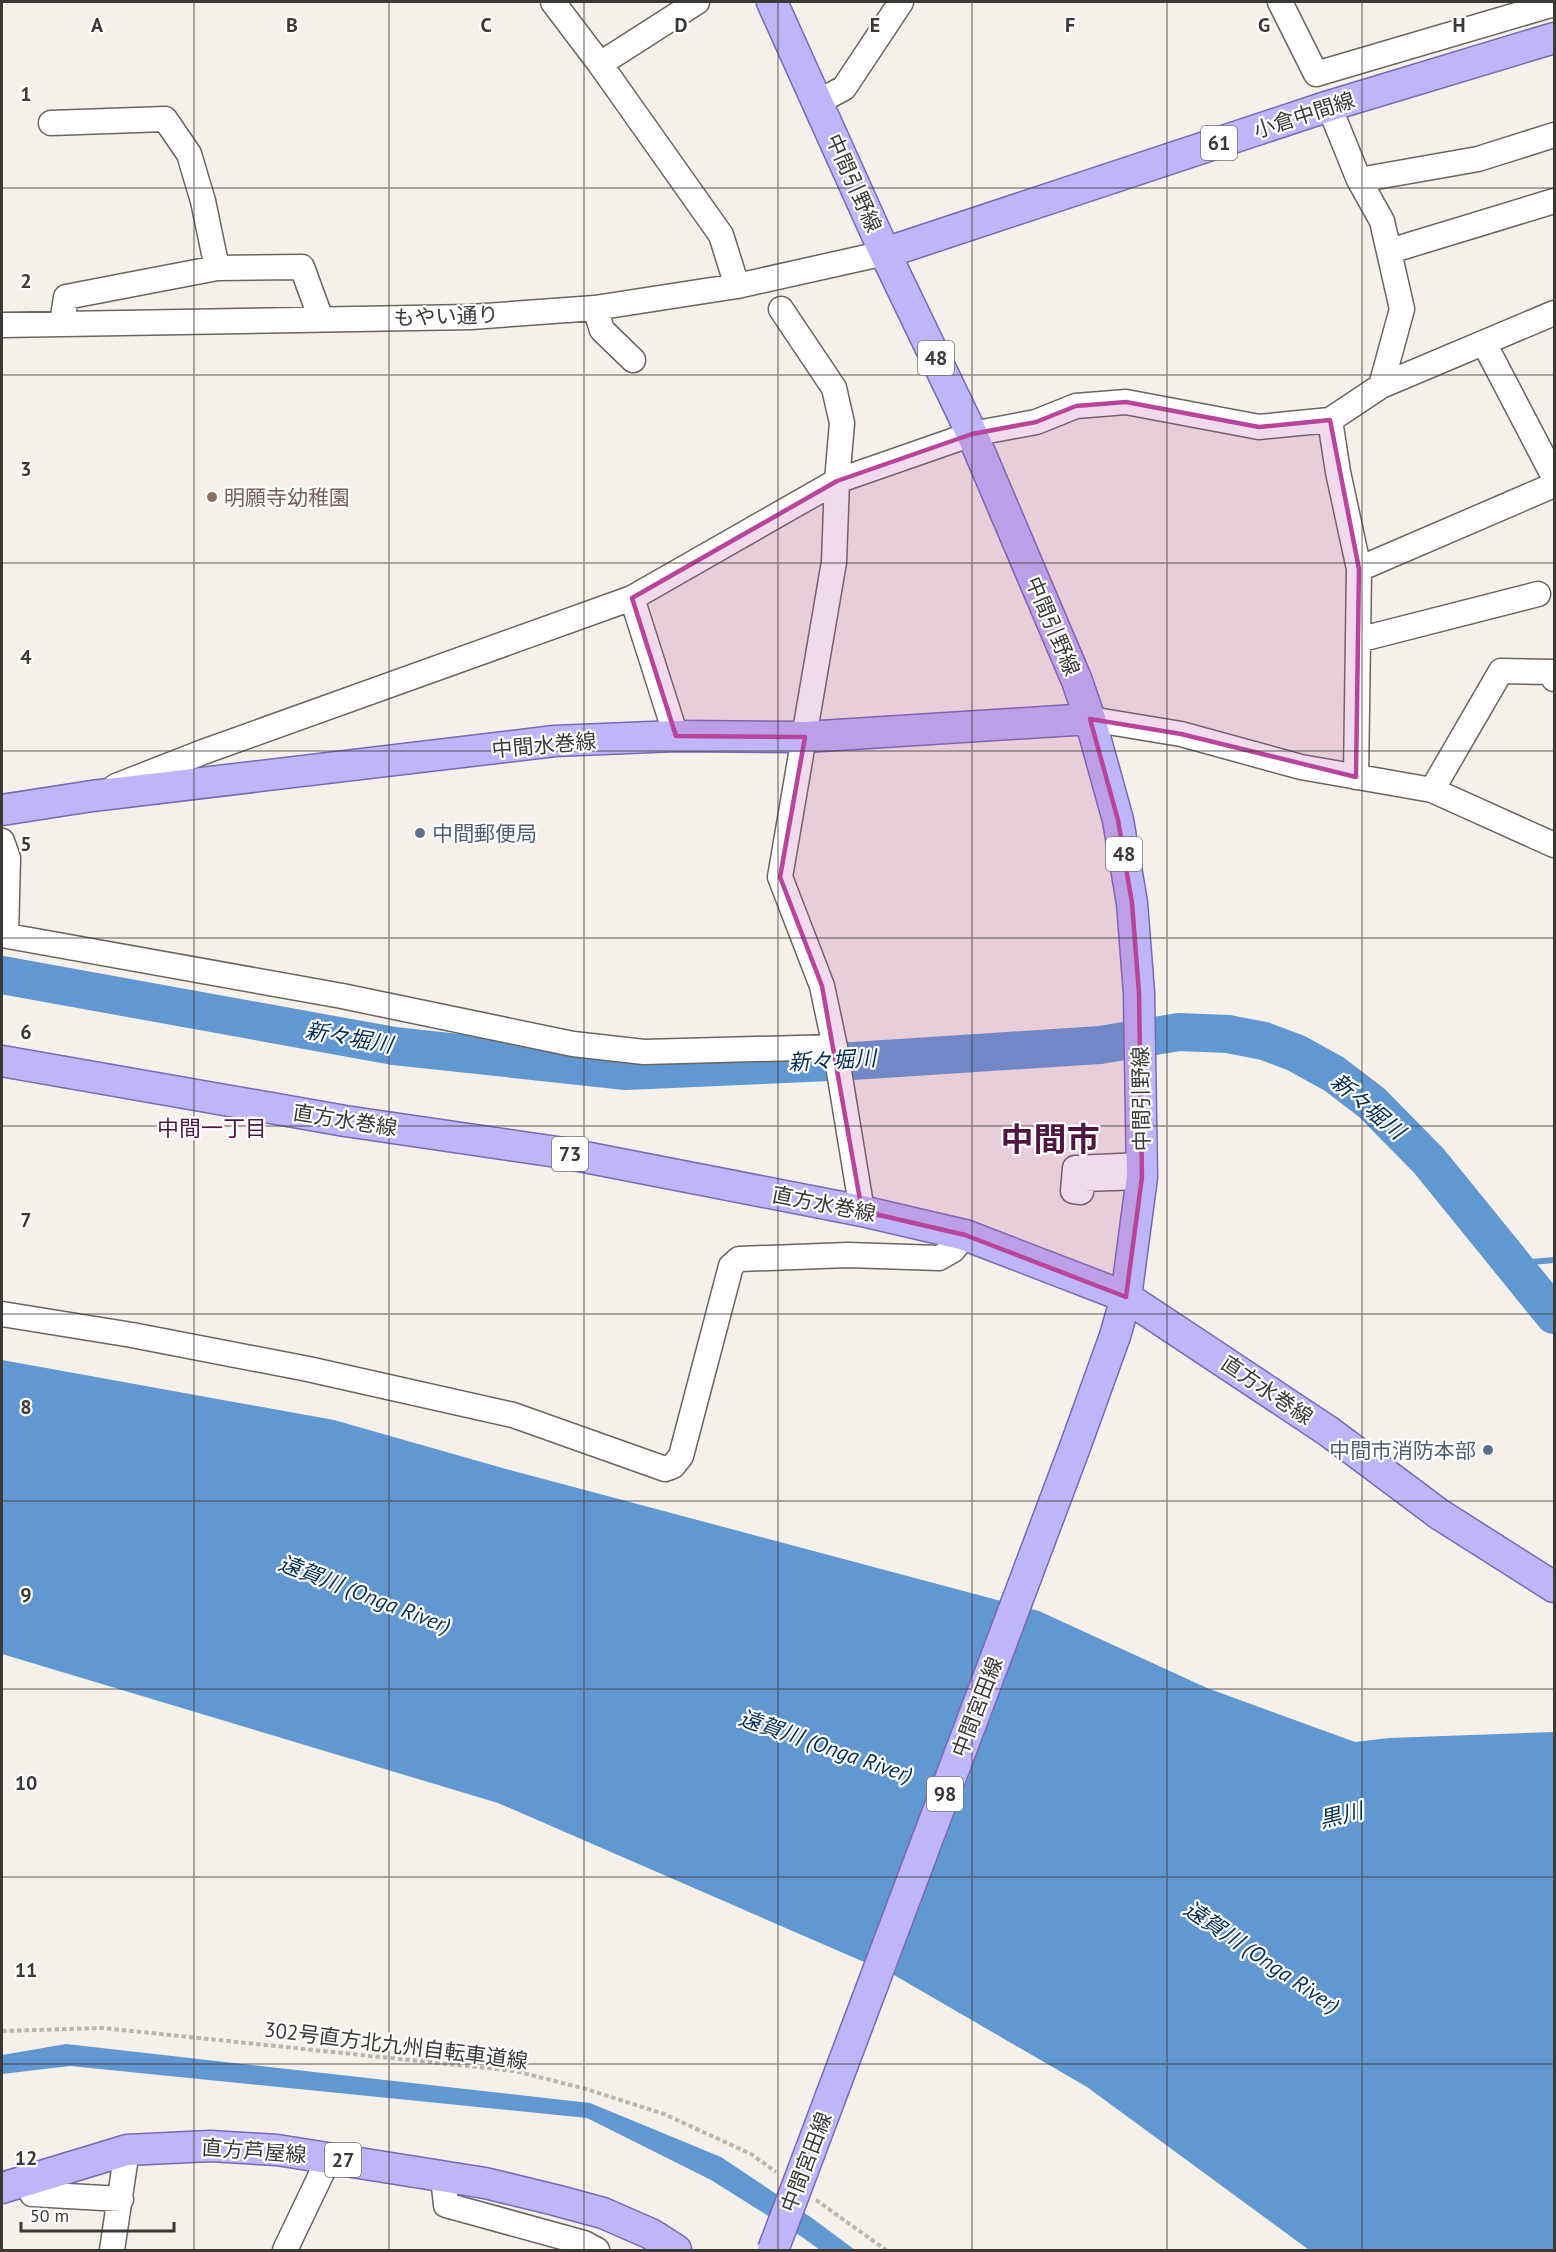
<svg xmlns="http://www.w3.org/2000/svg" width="1556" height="2252" font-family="'PT Sans','Noto Sans JP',sans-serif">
  <rect width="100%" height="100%" fill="#f5f0ea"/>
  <path fill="#6198d1" d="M2,1360l332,60 172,49 533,142 168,77 148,54 34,-4 165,-6v518h-245l-222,-163 -193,-112 -396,-172 -496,-149z
    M66,2044l524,59 131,54 91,61 43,32h-35l-18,-13 -91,-57 -124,-62 -517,-52 -68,8v-19z"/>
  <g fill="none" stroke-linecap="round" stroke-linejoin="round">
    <path stroke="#6198d1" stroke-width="6" d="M1517,1268l14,-6 23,-2"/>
    <path stroke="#6198d1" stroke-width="38" d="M2,975l392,71 232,25 227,-10 247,-16 79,-13 49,2 36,7 32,12 38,21 38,29 57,58 125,154"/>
    <g stroke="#69655f" stroke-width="27">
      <path id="minor" d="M553,2l47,62 121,171 16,51
        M1280,2l36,72 238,-70
        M600,64l97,-62
        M818,102l26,-14 57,-86
        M1329,106l30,74 23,41 20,88 -21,77
        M51,123l114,-4 24,35 14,47 14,67
        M1359,180l119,-21 76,-24
        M1390,251l164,-50
        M595,308l7,22 31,30
        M781,309l53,79 8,35 -5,58 -3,81 -54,315 42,109 13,61 27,164
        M62,324l4,-27 151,-29 85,-1 19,52
        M2,325l469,-8 124,-9 142,-22 148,-33
        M1484,343l70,134
        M1330,420l8,52 21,97 -3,208
        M1359,569l195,-84
        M632,598l44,138
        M1358,640l180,-46
        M1090,719l91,15 120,33 131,23 122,55
        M116,786l87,-34 429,-154 205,-117 135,-47 64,-12 40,-16 50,-4 133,25 71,-7 51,-34 173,-73
        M1432,790l69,-119 51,1 2,7
        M2,841l6,17 -2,77
        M2,935l340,61 231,48 71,8 191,-5
        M1142,1165l-67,3 -2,23 8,1 2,-13 59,-2
        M2,1314l130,21 176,34 205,46 152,54 8,-3 8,-10 50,-190 8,-7 109,-4 91,3 14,-8 12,-15
        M443,2177l3,28 138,38 13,7
        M32,2194l89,5
        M112,2250l15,-100
        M285,2250l44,-92"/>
    </g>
    <g stroke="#756bb3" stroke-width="33">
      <path id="major" d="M772,2l113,251 87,181 105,247 13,38 28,101 14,83 7,90 3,184 -16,120 -11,39
        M885,253l444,-147 225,-68
        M2,810l90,-14 463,-55 121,-5 129,1 285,-18
        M2,1061l343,60 219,32 298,58 103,24 161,62 202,134 111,83 115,73
        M2,2188l125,-38 83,-4 67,4 208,33 70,17 48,13 48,21 25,16"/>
    </g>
    <path stroke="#b9b6b1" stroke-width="4" stroke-dasharray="4.5 3" stroke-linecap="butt" d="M2,2031l101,-3 412,43 71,18 78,25 87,40 25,18
      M816,2200l70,50"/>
    <use href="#minor" stroke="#fff" stroke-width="24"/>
    <use href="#major" stroke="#bfb6fa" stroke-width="30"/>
    <g stroke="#756bb3" stroke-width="33" stroke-linecap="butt">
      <path id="major-bridge" d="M773,2250l302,-803 40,-111"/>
    </g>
    <use href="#major-bridge" stroke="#bfb6fa" stroke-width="30"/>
  </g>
  <path fill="#b9449b" fill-opacity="0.2" stroke="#b9449b" stroke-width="4.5" stroke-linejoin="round" d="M1126,402l133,25 71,-7 29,149 -3,208 -175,-43 -91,-15 28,101 14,83 7,90 3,184 -16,120 -161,-62 -103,-24 -40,-225 -42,-109 25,-140 -129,-1 -44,-138 205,-117 135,-47 64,-12 40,-16z"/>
  <path fill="none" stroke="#3a3936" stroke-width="1.5" stroke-opacity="0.55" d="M194,2v2248M389,2v2248M584,2v2248M778,2v2248M972,2v2248M1167,2v2248M1362,2v2248M2,188h1552M2,375h1552M2,563h1552M2,751h1552M2,938h1552M2,1126h1552M2,1314h1552M2,1501h1552M2,1689h1552M2,1877h1552M2,2064h1552"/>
  <circle fill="#8d6e63" stroke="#fff" stroke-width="2" cx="212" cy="497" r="6"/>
  <g fill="#5c6f8a" stroke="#fff" stroke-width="2">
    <circle cx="420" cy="833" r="6"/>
    <circle cx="1488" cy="1450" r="6"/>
  </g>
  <g text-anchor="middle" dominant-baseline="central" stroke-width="4.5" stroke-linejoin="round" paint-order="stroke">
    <g fill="#fff" stroke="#757472" stroke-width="1.5">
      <rect x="1201" y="126" width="36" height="34" rx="4.5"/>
      <rect x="918" y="341" width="36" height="34" rx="4.5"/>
      <rect x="1106" y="837" width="36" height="34" rx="4.5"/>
      <rect x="552" y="1137" width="36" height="34" rx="4.5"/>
      <rect x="927" y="1777" width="36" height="34" rx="4.5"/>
      <rect x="325" y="2143" width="36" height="34" rx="4.5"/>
    </g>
    <g font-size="20" font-weight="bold" fill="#3a3936">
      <text x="1219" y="143">61</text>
      <text x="936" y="358">48</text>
      <text x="1124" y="854">48</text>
      <text x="570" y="1154">73</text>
      <text x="945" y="1794">98</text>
      <text x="343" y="2160">27</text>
    </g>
    <g font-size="21" fill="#3a3936" stroke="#fff">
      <text transform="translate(1304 115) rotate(-18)">小倉中間線</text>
      <text transform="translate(854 183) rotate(66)">中間引野線</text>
      <text transform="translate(446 316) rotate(-2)">もやい通り</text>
      <text transform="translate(1053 626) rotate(67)">中間引野線</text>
      <text transform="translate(544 745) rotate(-5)">中間水巻線</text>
      <text transform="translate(1141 1099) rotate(-91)">中間引野線</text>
      <text transform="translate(345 1120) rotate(9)">直方水巻線</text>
      <text transform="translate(824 1204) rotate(11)">直方水巻線</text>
      <text transform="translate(1267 1390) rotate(34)">直方水巻線</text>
      <text transform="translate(977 1707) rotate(-69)">中間宮田線</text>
      <text transform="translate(396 2045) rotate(7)">302号直方北九州自転車道線</text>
      <text transform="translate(254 2151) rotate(4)">直方芦屋線</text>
      <text transform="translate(806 2162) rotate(-69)">中間宮田線</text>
    </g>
    <g font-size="21" fill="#785e54" stroke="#fff" text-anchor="start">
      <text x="224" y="497">明願寺幼稚園</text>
    </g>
    <g font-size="21" fill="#4e5e75" stroke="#fff" text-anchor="start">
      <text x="432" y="833">中間郵便局</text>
      <text x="1476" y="1450" text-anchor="end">中間市消防本部</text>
    </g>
    <g font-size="22" font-style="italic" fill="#022d52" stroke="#fff">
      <text transform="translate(349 1037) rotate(10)">新々堀川</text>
      <text transform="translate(832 1060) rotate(-3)">新々堀川</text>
      <text transform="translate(1368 1106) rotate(40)">新々堀川</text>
      <text transform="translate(365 1594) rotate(21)">遠賀川 (Onga River)</text>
      <text transform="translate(826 1746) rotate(19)">遠賀川 (Onga River)</text>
      <text transform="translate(1341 1815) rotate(-14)">黒川</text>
      <text transform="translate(1262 1957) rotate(34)">遠賀川 (Onga River)</text>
    </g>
    <g font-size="22" fill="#4e1640" stroke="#fff">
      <text x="212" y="1128">中間一丁目</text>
    </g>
    <g font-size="33" font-weight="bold" fill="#4e1640" stroke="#fff">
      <text x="1050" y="1138">中間市</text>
    </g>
  </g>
  <g font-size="20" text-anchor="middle" font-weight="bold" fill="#3a3936" stroke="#fff" stroke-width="4.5" stroke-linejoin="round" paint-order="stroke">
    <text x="97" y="32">A</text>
    <text x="292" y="32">B</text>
    <text x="486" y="32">C</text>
    <text x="681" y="32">D</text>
    <text x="875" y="32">E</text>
    <text x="1070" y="32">F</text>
    <text x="1264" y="32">G</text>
    <text x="1459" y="32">H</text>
    <text x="26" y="101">1</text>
    <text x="26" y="288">2</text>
    <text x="26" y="476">3</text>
    <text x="26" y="664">4</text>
    <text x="26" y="851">5</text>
    <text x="26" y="1039">6</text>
    <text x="26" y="1227">7</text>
    <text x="26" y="1414">8</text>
    <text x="26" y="1602">9</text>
    <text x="26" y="1790">10</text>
    <text x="26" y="1977">11</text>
    <text x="26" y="2165">12</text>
  </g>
  <rect width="1556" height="2252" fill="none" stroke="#3a3936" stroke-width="6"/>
  <path d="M21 2222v9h153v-9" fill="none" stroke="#3a3936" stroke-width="3"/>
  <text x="30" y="2222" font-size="18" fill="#3a3936" stroke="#ffffff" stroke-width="4.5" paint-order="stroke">50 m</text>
</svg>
